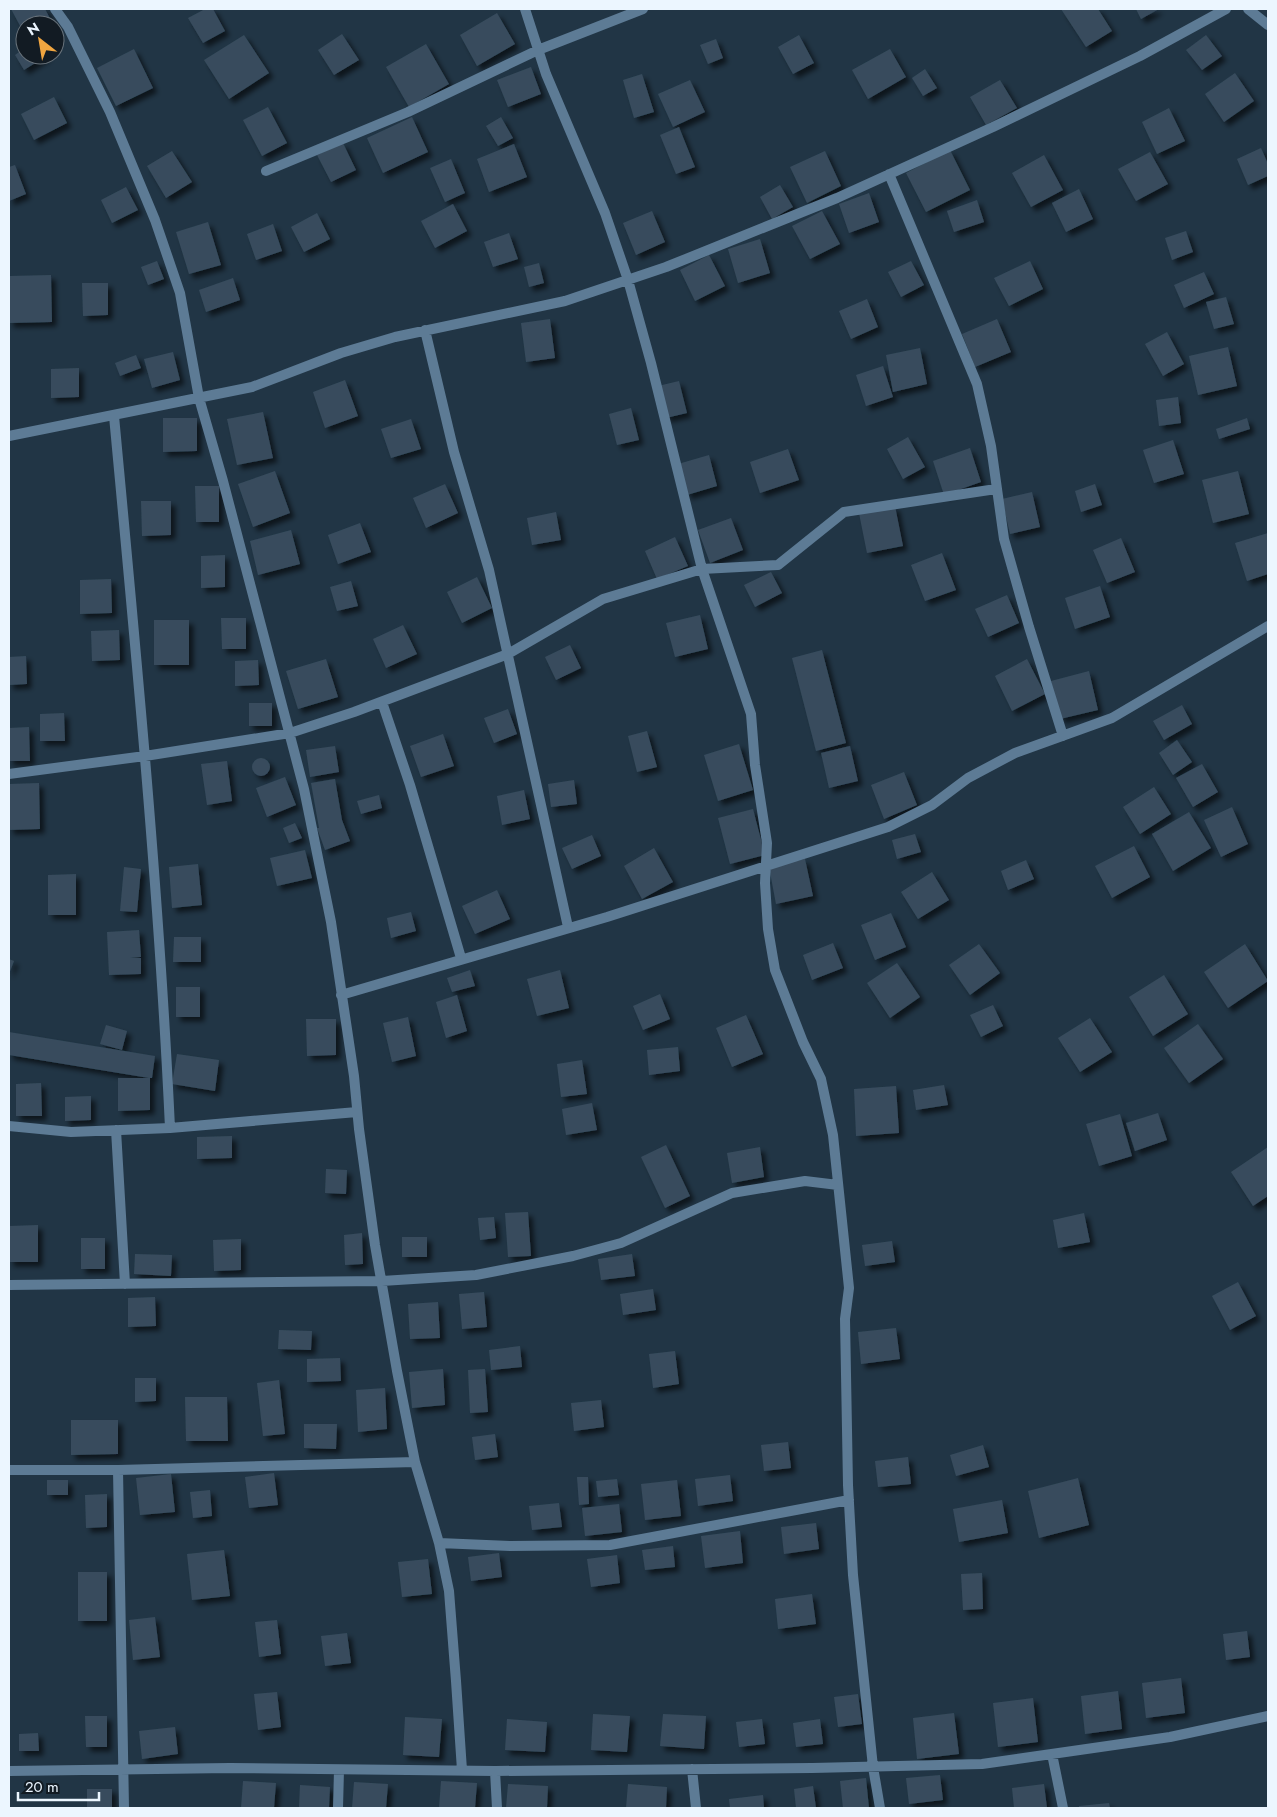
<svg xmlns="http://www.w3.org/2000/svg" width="1277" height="1817" font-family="Jost,sans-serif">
  <defs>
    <filter id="shadow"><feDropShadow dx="4.5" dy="4.5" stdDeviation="2.5" flood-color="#0009"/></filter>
  </defs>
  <rect width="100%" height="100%" fill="#213545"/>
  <path fill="#374c5d" filter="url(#shadow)" d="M11,9h34l8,15 -28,1v10z
    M205,9h8l12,22 -22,12 -15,-25z
    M1061,9h37l14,22 -26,16z
    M1136,9h23l-18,10z
    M497,13l18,31 -38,22 -17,-31z
    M342,34l17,26 -25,15 -16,-25z
    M244,35l25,38 -40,26 -25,-39z
    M799,35l15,28 -21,11 -15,-27z
    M1206,35l16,21 -20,14 -16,-20z
    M716,39l7,19 -15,6 -8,-19z
    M426,44l23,40 -40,23 -23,-40z
    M25,48v7h23l-24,15 -9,-15z
    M134,49l19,39 -37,18 -19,-38z
    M890,49l16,28 -38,22 -16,-29z
    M531,67l10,27 -33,13 -11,-27z
    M925,69l12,19 -14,8 -11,-18z
    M1235,73l19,28 -30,21 -19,-28z
    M642,74l12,38 -20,6 -11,-38z
    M690,80l15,32 -32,15 -15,-33z
    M1000,80l17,28 -31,17 -16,-28z
    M54,97l13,26 -33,17 -13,-26z
    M268,107l19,36 -25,13 -19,-36z
    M1169,108l16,33 -28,13 -15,-32z
    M412,117l16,35 -45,21 -16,-35z
    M501,117l12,21 -15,8 -12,-20z
    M679,127l16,40 -19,7 -16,-39z
    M343,143l13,27 -25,12 -14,-27z
    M514,144l13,33 -38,15 -12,-33z
    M1261,148l7,16v12l-20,9 -11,-26z
    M950,150l20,40 -44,22 -20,-39z
    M172,151l20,31 -26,16 -19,-32z
    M825,151l16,35 -34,17 -17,-36z
    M1150,152l18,32 -32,17 -18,-32z
    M1044,155l19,35 -32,17 -19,-34z
    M451,159l14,34 -20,9 -15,-34z
    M15,165l11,29 -17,7v-34z
    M780,185l13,22 -21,12 -12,-22z
    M126,187l12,23 -26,13 -11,-23z
    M1079,189l14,30 -27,13 -14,-29z
    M869,193l10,29 -30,11 -10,-29z
    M977,200l7,22 -30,10 -7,-21z
    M453,204l14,27 -32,17 -14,-27z
    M652,211l13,31 -29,13 -13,-32z
    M822,211l18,33 -30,15 -18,-33z
    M317,213l13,26 -26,13 -13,-25z
    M208,222l13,43 -32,9 -13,-42z
    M273,224l9,27 -26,9 -9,-26z
    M1186,231l7,21 -21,8 -7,-22z
    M509,233l9,26 -25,8 -9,-25z
    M760,239l10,34 -32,10 -10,-34z
    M709,255l16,31 -30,15 -15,-31z
    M157,261l7,18 -16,6 -7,-18z
    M911,261l13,24 -23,12 -13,-25z
    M1030,261l13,28 -34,17 -15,-28z
    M539,263l5,20 -15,4 -5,-20z
    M1204,272l10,22 -30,14 -10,-23z
    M51,275l1,47 -43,1v-47z
    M233,278l7,22 -34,12 -7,-22z
    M82,283h26v32l-25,1z
    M1226,297l8,27 -20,5 -8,-27z
    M867,299l11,28 -27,12 -12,-28z
    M550,319l5,39 -29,4 -5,-39z
    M997,319l14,33 -36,15 -13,-33z
    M1167,332l17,32 -21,12 -18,-32z
    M1228,347l9,39 -39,9 -9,-39z
    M920,348l7,36 -34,8 -7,-37z
    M173,352l7,28 -28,8 -8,-29z
    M136,355l5,13 -21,8 -5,-13z
    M883,366l10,31 -27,9 -10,-31z
    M79,368v29l-28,1v-29z
    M345,380l13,36 -33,12 -12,-36z
    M679,381l8,32 -21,5 -8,-32z
    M1178,397l3,26 -22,3 -3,-26z
    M631,408l8,32 -22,5 -8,-31z
    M263,412l10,46 -36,7 -10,-46z
    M163,418h34v33l-34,1z
    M1247,418l3,11 -31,10 -3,-10z
    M411,419l10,30 -30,9 -10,-29z
    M908,437l17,30 -22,12 -16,-30z
    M1173,440l11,34 -30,9 -11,-33z
    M970,448l11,34 -37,13 -11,-34z
    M788,449l11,31 -39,13 -10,-31z
    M709,455l8,31 -30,9 -9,-31z
    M275,471l15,42 -37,14 -15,-43z
    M1238,471l11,43 -36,9 -11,-43z
    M445,484l13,29 -32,15 -13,-30z
    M1095,484l7,21 -21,7 -6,-21z
    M195,486h24v36h-23z
    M1032,492l8,35 -30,7 -8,-35z
    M141,501h30v34l-29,1z
    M895,506l8,40 -36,7 -8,-40z
    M556,512l5,28 -29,5 -5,-27z
    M731,518l12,32 -33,13 -12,-33z
    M360,523l11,29 -33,12 -10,-29z
    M291,530l9,34 -42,11 -8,-34z
    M1268,533v41l-21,7 -12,-38z
    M675,537l13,29 -31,13 -12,-28z
    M1121,538l14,34 -28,11 -14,-33z
    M942,553l14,37 -31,11 -14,-36z
    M225,555v32l-24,1v-32z
    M771,572l11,21 -27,14 -11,-22z
    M477,577l15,31 -30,15 -15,-31z
    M111,579l1,34 -32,1v-34z
    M351,581l7,25 -21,5 -7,-24z
    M1100,586l10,31 -35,12 -10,-31z
    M1007,595l12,28 -31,14 -13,-28z
    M700,615l8,34 -33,8 -9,-34z
    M221,618h25v31h-24z
    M154,620h35v45h-35z
    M403,625l14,29 -31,14 -13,-29z
    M119,630l1,30 -28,1 -1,-30z
    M570,645l11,23 -25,12 -11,-23z
    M822,650l24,93 -30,8 -24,-93z
    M26,656l1,28 -18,1v-28z
    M326,659l12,38 -40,12 -12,-38z
    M1027,659l18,35 -33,17 -17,-35z
    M258,660l1,25 -24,1v-25z
    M1089,671l9,39 -38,9 -9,-38z
    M249,703h23v23h-23z
    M1182,705l10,19 -28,16 -11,-19z
    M508,709l9,25 -23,9 -10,-25z
    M64,713l1,28h-25v-27z
    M29,727l1,34h-21v-33z
    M647,731l10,36 -20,5 -9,-36z
    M443,734l11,32 -33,11 -11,-31z
    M1177,740l15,22 -19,13 -14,-22z
    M739,744l14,46 -35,11 -14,-46z
    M335,746l4,26 -29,5 -4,-27z
    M850,746l8,35 -29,7 -8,-35z
    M252 767a9 9 0 1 1 18 0a9 9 0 1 1-18 0Z
    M227,761l5,40 -25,4 -6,-41z
    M1202,764l16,28 -25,15 -17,-29z
    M904,772l13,33 -33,14 -13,-34z
    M285,777l11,28 -29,12 -11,-29z
    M335,779l7,41 8,21 -25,9 -8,-22h2l-8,-45z
    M574,780l3,24 -26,3 -3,-23z
    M39,783l1,46 -31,1v-46z
    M1154,787l17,27 -31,20 -17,-27z
    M524,790l6,29 -28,6 -5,-29z
    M379,795l3,13 -21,6 -4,-13z
    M1232,807l16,37 -27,13 -17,-37z
    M753,809l12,46 -35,9 -12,-46z
    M1189,812l22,36 -38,23 -21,-37z
    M295,823l7,15 -13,5 -6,-15z
    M915,834l6,18 -24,7 -5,-19z
    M592,835l9,21 -29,13 -10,-21z
    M1134,846l16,31 -38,21 -17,-32z
    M654,848l19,34 -31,17 -18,-33z
    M305,850l7,28 -35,8 -7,-28z
    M805,859l8,37 -37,8 -7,-37z
    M1026,860l8,19 -26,11 -7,-19z
    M198,864l4,41 -30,3 -3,-41z
    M124,867l17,2 -4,43 -17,-1z
    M932,872l17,28 -31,19 -17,-27z
    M76,874v41h-28v-40z
    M497,890l13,29 -35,15 -13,-28z
    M411,912l5,19 -25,7 -4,-20z
    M891,913l15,34 -31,13 -14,-35z
    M139,930l2,27 -11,1h11v16l-32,1 -2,-43z
    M174,937h27v25h-28z
    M833,943l10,25 -31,12 -9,-25z
    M979,944l21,29 -30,22 -21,-30z
    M1245,944l23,37 -40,27 -24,-36z
    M9,959l5,2 -5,13z
    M897,963l23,34 -30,21 -23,-35z
    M470,970l5,16 -23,6 -5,-14z
    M560,970l9,38 -32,8 -10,-37z
    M1164,975l24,39 -35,22 -24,-39z
    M176,987h24v30h-24z
    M660,994l10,25 -27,11 -10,-24z
    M457,995l10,36 -21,7 -10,-36z
    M993,1005l10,21 -22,11 -11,-22z
    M746,1015l17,39 -31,13 -16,-39z
    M408,1017l8,39 -24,6 -9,-39z
    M1090,1018l22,34 -32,20 -22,-34z
    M306,1019h30v36l-29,1z
    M1198,1024l25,35 -34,24 -25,-35z
    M106,1025l21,6 -5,19 -22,-6z
    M9,1032l146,24 -3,22h-2v32l-32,1v-33h31l-140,-23z
    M678,1047l2,24 -31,4 -2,-25z
    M177,1054l42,6 -4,31 -43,-7z
    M582,1060l5,34 -26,3 -4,-33z
    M41,1083l1,33h-26v-32z
    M944,1085l4,20 -32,5 -3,-20z
    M896,1086l3,47 -43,3 -2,-47z
    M91,1096v24l-26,1v-24z
    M592,1103l5,27 -31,5 -4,-26z
    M1158,1113l9,27 -32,11 -9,-28z
    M1120,1114l12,42 -33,10 -13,-42z
    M232,1136v22l-35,1v-22z
    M666,1145l24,51 -25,12 -24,-51z
    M760,1147l4,30 -32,6 -5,-30z
    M1268,1147v49l-15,10 -22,-34z
    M326,1169l21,1 -1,24 -21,-1z
    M528,1212l3,44 -23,1 -3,-44z
    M1084,1213l6,29 -32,6 -5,-28z
    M494,1217l2,21 -16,2 -2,-22z
    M38,1225v37h-29v-36z
    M362,1233l1,31 -18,1 -1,-30z
    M402,1237h25v20h-25z
    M81,1238h24v31h-24z
    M241,1239v31l-27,1 -1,-31z
    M892,1241l3,21 -30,4 -3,-21z
    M135,1254l37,1 -1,21 -37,-2z
    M632,1254l3,22 -34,4 -3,-21z
    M1238,1282l18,34 -26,14 -18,-34z
    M653,1289l3,21 -33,5 -3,-21z
    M484,1292l3,35 -25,2 -3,-35z
    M155,1297l1,29 -28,1v-29z
    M438,1302l2,36 -30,1 -2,-35z
    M896,1328l4,31 -39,5 -3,-32z
    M279,1330l33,1 -1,19 -33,-1z
    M520,1346l2,21 -31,3 -2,-20z
    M675,1351l4,33 -26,4 -4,-34z
    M340,1358l1,23 -34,1v-23z
    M443,1369l2,36 -33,3 -3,-36z
    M485,1369l3,43 -18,1 -2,-43z
    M135,1378h21v23l-21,1z
    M279,1380l6,54 -22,2 -6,-53z
    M385,1388l2,41 -29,3 -2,-42z
    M185,1397h42l1,44h-42z
    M601,1400l3,27 -30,4 -3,-28z
    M71,1420h47v34l-47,1z
    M304,1424h33l-1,25 -32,-1z
    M495,1434l3,23 -23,3 -3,-23z
    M788,1442l3,26 -27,3 -3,-26z
    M983,1445l6,22 -33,9 -6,-21z
    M908,1457l3,27 -33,3 -3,-26z
    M274,1473l4,32 -29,3 -4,-31z
    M171,1474l4,38 -35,3 -4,-37z
    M730,1475l3,26 -35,5 -3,-27z
    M577,1477h11l1,27 -10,1z
    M1078,1478l11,47 -50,13 -11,-47z
    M617,1479l2,16 -21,2 -2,-16z
    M47,1480h21v15h-21z
    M677,1480l4,36 -36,4 -4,-36z
    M210,1490l2,26 -19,2 -3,-26z
    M107,1494v33l-21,1 -1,-33z
    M1002,1500l6,33 -49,9 -6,-33z
    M559,1503l3,24 -30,3 -3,-24z
    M619,1504l3,28 -37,4 -3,-28z
    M816,1523l3,26 -35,5 -3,-27z
    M740,1531l3,32 -38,5 -4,-32z
    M673,1546l2,21 -30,3 -3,-20z
    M224,1550l6,46 -38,4 -5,-46z
    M499,1553l3,24 -31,4 -3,-24z
    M617,1555l3,28 -29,4 -4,-28z
    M428,1559l4,35 -30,3 -4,-35z
    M78,1572h29v49h-29z
    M982,1573l1,36 -20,1 -2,-36z
    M812,1594l4,30 -38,5 -3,-30z
    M155,1617l5,40 -27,3 -4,-40z
    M277,1620l4,34 -22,3 -4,-35z
    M1247,1631l3,26 -24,3 -3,-26z
    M347,1633l4,30 -26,3 -4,-30z
    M1181,1678l4,35 -39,5 -4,-35z
    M1118,1691l4,38 -37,5 -4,-38z
    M277,1692l4,35 -23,3 -4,-36z
    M858,1694l4,30 -24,3 -4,-30z
    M1033,1698l5,44 -40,5 -5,-44z
    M954,1713l5,41 -42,5 -4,-41z
    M593,1714l37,2 -3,36 -36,-2z
    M663,1714l43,2 -2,33 -44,-3z
    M85,1716h22v31h-21z
    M405,1717l37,2 -3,38 -36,-2z
    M507,1719l40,3 -2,30 -40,-2z
    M762,1719l3,25 -26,3 -3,-25z
    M820,1719l3,25 -27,3 -3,-24z
    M175,1727l3,27 -36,5 -3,-28z
    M38,1733l1,18h-20v-17z
    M940,1775l3,25 -34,4 -3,-26z
    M866,1778l3,30h-26l-3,-27z
    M243,1781l33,2 -2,25h-33z
    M441,1781l36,2 -2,25h-36z
    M354,1782l34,2 -2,24h-34z
    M508,1784l40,2 -1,22h-41z
    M628,1784l39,3 -1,21h-40z
    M1044,1784l3,24h-33l-2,-20z
    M300,1785l30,2 -1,21h-30z
    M813,1786l3,22h-20l-2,-19z
    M87,1789h25v19h-25z
    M763,1795l1,13h-34l-1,-9z
    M1109,1803l1,5h-31v-2z"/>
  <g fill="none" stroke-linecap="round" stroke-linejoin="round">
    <path stroke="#5d7b95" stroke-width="10" d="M55,9l13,18 42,85 45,108 25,73 19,105 24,83 81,308 27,133 23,154 5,53 16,116 22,126 18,91 24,81 10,48 7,90 6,89
      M525,9l21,65 59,139 23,67 23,83 51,206 49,145 4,51 12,78 -2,40 3,46 7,41 28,72 18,37 12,56 16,153 -4,31 3,166 5,90 20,192 7,41
      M1248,9l20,16
      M266,171l142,-59 130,-62 105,-41
      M889,174l88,210 14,62 13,93 25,88 34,109
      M425,330l29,122 35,118 79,357
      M114,416c22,237 45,474 56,712
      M9,436l243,-49 89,-34 54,-16 170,-36 101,-34 171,-69 156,-71 147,-71 86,-47
      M382,702l28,83 51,173
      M9,774l136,-18 145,-23 64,-21 154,-58 95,-55 99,-30 76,-4 66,-53 152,-23
      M341,995l266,-78 281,-90 44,-22 36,-27 47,-25 97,-35 156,-92
      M9,1126l62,6 99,-4 187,-16
      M116,1130l9,154
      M9,1285l373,-4 94,-6 97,-19 48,-13 111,-50 73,-12 33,4
      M9,1470h109l297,-8
      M118,1470l6,338
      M439,1543l71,3 100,-1 239,-45
      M1052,1754l11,54
      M692,1769l4,39
      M9,1771l221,-3 265,3 317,-3 170,-4 188,-27 98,-21
      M495,1771l2,37
      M338,1808l1,-38"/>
  </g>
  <rect width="1277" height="1817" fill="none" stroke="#ecf6ff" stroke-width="20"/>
  <g transform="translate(40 40) rotate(329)"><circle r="24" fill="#121b23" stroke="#69737b"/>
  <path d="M0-4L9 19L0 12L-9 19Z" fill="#f1a640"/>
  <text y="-8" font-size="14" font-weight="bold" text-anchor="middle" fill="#ecf6ff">N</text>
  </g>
  <path d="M18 1792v8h81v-8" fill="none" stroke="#ecf6ff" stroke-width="2.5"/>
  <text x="25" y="1792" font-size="15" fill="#ecf6ff" stroke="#121b23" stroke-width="4" paint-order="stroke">20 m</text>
</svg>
